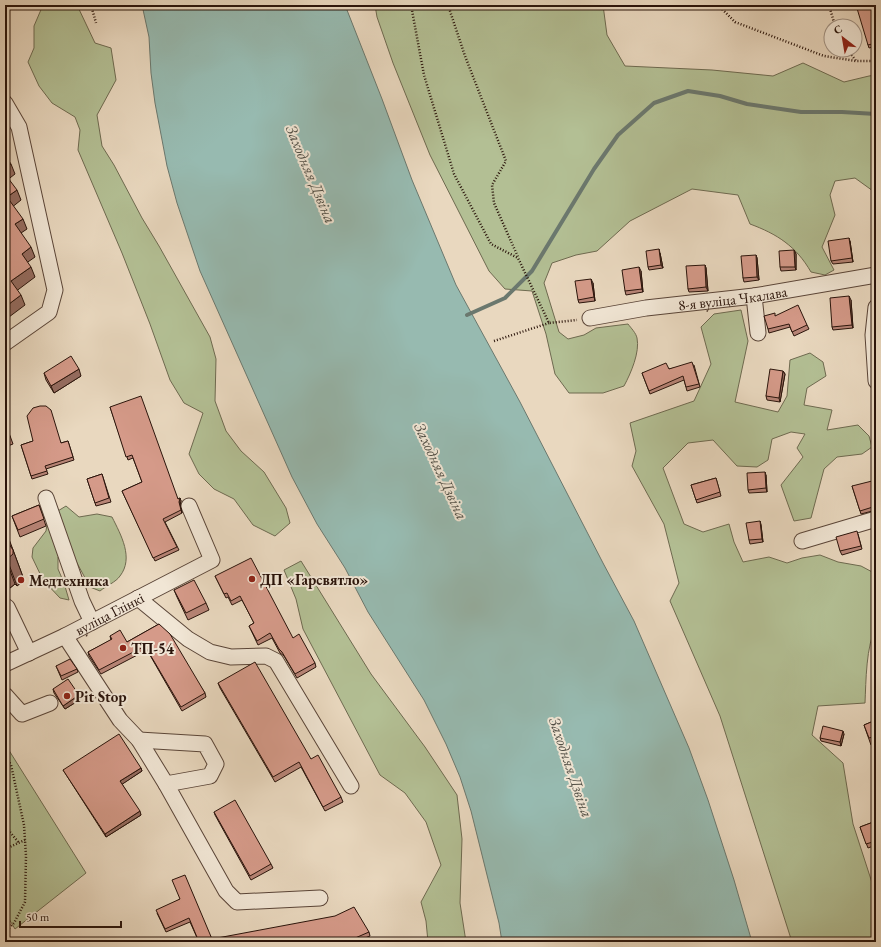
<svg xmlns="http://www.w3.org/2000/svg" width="881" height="947" font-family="'EB Garamond',serif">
  <rect width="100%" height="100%" fill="#e9d8bf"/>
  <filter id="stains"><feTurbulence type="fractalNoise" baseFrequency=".005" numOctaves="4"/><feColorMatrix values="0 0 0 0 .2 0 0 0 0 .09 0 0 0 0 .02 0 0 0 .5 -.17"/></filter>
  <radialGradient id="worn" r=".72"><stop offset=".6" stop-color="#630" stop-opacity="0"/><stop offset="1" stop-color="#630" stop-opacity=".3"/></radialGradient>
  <path fill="#b3bf94" stroke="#6e6a50" d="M43,5h34l18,38 16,5 5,32 -19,35 5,31 12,19 28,53 17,28 51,91 6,22 -1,42 11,30 15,20 23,21 22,36 4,15 -15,13 -22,-11 -19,-26 -20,-10 -15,-15 -10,-20 14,-41 -19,-10 -14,-23 -20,-56 -28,-71 -44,-103 2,-20 -5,-13 -23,-14 -13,-17 -11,-24 6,-14v-22z
    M375,5h228l4,30 18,31 87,4 61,6 30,-13 41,19 25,-6 7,-1v116h-3l-18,-13 -20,3 -5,14 5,20 -13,32 12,23 -9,5 -14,-3c-15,-26 -34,-38 -61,-48l-12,-29 -46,-6 -62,32 -33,30 -21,4 -24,8 -8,20 15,49 9,7 16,-4 12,-7 32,-4c3,4 8,9 9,14 3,14 -6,35 -13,48l-21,7h-34l-14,-19 -9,-40 -14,-43 -27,-2 -16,-18 -59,-116 -37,-92 -16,-46z
    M741,310l7,31 -13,61 43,10 9,-16 3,-36 20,-7 13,9 3,14 -19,12 -3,17 28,5 -5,20 31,-5 11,11 3,11 -10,7 -25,3 -13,12 -13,49 -17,3 -13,-36 22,-28 -6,-9 8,-14 -14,-2 -19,7 -4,21 -11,7 -20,-1 -24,-26 -25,3 -25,25 21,56 19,8 26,-8 5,18 9,20 26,-5 18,6 15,-5 18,-3 18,7 23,4 15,8v53c-10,19 -10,54 -11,76l-47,3 -6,29 31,28 10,61 23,71v47h-84l-72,-226 -50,-115 9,-18 -15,-59 -32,-58 4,-15 -6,-28 64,-22 17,-37 -10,-37 13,-13z
    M66,506l13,11 18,-3 15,3c9,18 22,41 8,59 -4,6 -14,10 -20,15l-10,-4 -19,-35 -13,5v12l6,14 5,17 -9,-2 -17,-18 -11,-23 1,-9 13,-17 2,-14z
    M301,561l70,113 54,73 32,48 5,44 -2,64 6,39h-38l-2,-21 -5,-19 20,-37 -15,-43 -21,-29 -25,-18 -77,-146 -7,-30 -12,-29z
    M5,744l81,129 -71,56 -10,-17z"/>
  <path fill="#97bab0" stroke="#6b786e" d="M142,5h203l37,94 30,81 44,105 64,117 83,161 31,58 55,127 19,52 26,80 18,62h-250l-3,-19 -28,-112 -11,-34 -14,-33 -22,-44 -56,-88 -23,-44 -28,-44 -25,-47 -92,-206 -23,-68 -10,-37 -12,-63 -4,-30 -2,-36z"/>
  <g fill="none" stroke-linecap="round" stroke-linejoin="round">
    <path stroke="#6b786e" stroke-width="4" d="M467,315l38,-17 27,-27 62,-102 24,-34 36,-32 34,-12 32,5 27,8 54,8h41l34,2"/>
    <g stroke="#5a4538" stroke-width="17">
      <g id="minor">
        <path d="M5,103l14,24 36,163 -6,22 -44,31"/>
        <path d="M754,296l4,37"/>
        <path d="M876,307l-3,28 3,46"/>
        <path id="s1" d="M590,318l56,-10 108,-12 122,-21"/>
        <path d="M46,498l36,103 10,21"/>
        <path d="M802,541l74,-22"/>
        <path d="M138,598l50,41 22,13 21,5 35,-1 10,5 75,125"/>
        <path d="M5,606l2,1 22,46"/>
        <path d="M65,636l55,84 19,20 27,44 60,107 11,11 83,-4"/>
        <path id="s2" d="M5,664l60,-28 147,-76 -23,-54"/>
        <path d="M5,695l17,19 28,-11"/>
        <path d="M139,740l66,4 11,20 -6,12 -44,8"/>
      </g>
    </g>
    <path stroke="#2a140b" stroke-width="2.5" stroke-dasharray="1 2" stroke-linecap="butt" d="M91,5l5,18
      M411,5l13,70 30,99 37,70 27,14 31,65 28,-3
      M448,5l17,51 41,105 -14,24 2,18 24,54
      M718,5l17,17 89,34 32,5
      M829,5l6,21
      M848,50l8,11h20
      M494,341l55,-18
      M5,755l6,10 13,60 2,31 -1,46 -11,21 -9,9
      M5,821l5,11 9,11
      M5,849l20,-9"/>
    <use href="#minor" stroke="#f1e6d5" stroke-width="15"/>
  </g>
  <path fill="#b78476" stroke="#2a140b" d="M876,5v41l-7,2 -1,-3z
    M850,241l3,21 -20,2 -2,-3z
    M794,250l2,4v16l-15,1 -1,-4z
    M660,253l3,15 -14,2 -1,-3z
    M756,255l1,3 2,22 -15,2 -1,-4z
    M705,265l1,3 2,23 -19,1 -1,-3z
    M641,271l2,21 -17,3 -1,-4z
    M593,283l2,18 -16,2 -1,-3z
    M851,300l2,28 -20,2 -1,-3z
    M775,316l32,9 2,4 -15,7 -4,-9 -21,6 -1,-4z
    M694,365l6,22 -13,4 -3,-11 -34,14 -8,-21z
    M783,371l2,3 -5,28 -13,-2 -1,-4z
    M44,373l37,3 -27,17 -8,-13z
    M110,407l68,92 2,-1 1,3 -1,4 2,8 -17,9 14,28 -24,11 -33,-70 20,-9 -9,-24 -5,2z
    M5,422l8,22 -8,3z
    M33,441l28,2 7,-2 6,19 -28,9 2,5 -16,5 -11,-34z
    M102,474l9,28 -15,4 -9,-27z
    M766,475l1,17 -18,1 -1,-3z
    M716,478l5,18 -24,7 -6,-18z
    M852,486l24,9v15l-15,4z
    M39,505l7,21 -26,11 -8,-21z
    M760,521l1,4 2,17 -13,2 -1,-4z
    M5,533l8,17 10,27v4l-6,5 -2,-2 -10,8z
    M858,534l4,15 -20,6 -2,-4z
    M215,576l78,62 22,25 1,4 -19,11 -13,-22 -4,-3 -8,-15 -14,7 -9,-19 5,-3 -12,-23 -10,5 -4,-8 -2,1z
    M174,590l32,13 3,7 -21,10 -11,-23z
    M159,624l46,69 1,4 -24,14 -35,-61 -46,24 -12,-18 -1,-4 23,-12 -1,-4 17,6z
    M56,666l21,3 1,3 -16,8z
    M218,683l93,76 30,38 2,5 -18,9 -24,-44 -26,15 -55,-94z
    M53,689l28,10 -16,10 -11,-16z
    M876,720v24l-5,1 -7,-20z
    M844,734l-3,12 -20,-5 -1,-3z
    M141,768l1,3 -20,13 19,31 -35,22 -41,-64 -2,-3z
    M214,812l57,52 2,4 -22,12 -36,-65z
    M876,821v24l-8,3 -8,-21z
    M180,899l32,40 157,-7 1,4 -15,6h-156l-9,-20 -24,10 -9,-19z"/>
  <path fill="#956c60" stroke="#2a140b" d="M11,164l4,10 -9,7 -1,-4v-8z
    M17,190l4,10 -10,8 -4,-11z
    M23,219l4,10 -9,6 -3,-11z
    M849,238l1,3 3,21 -1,-4z
    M31,247l4,10 -10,7 -3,-10z
    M659,249l1,4 3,15 -2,-3z
    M794,250l2,4v16l-1,-3z
    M756,255l1,3 2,22 -2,-3z
    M705,265l1,3 2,23 -2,-4z
    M31,267l4,10 -20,15 -4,-11z
    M639,267l2,4 2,21 -1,-3z
    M591,279l2,4 2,18 -1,-4z
    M21,295l4,10 -20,15v-13z
    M849,296l2,4 2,28 -1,-3z
    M79,369l2,7 -27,17 -3,-7z
    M783,371l2,3 -5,28 -1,-4z
    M765,472l1,3 1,17 -1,-4z
    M180,498l1,3 -1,4 2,8 -3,-11z
    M760,521l1,4 2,17 -1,-3z
    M9,539l14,38v4l-6,5 -10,-27v-18z
    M5,557l10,27 -10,8z
    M79,695l2,4 -16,10 -2,-3z
    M843,731l1,3 -3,12 -1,-4z
    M141,768l1,3 -21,14 -1,-4z
    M140,811l1,4 -35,22 -1,-3z"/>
  <path fill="#d59a89" stroke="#2a140b" d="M856,5h20v38l-8,2z
    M5,155l6,9 -6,5z
    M5,174l12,16 -10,7 16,22 -8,5 16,23 -9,7 9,13 -20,14 10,14 -16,12v-44l1,-1 -1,-3z
    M873,228h3v25z
    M849,238l3,20 -21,3 -3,-20z
    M659,249l2,16 -13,2 -2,-16z
    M794,250l1,17h-15l-1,-16z
    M756,255l1,22 -14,1 -2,-22z
    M705,265l1,22 -18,2 -2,-23z
    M639,267l3,22 -17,2 -3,-21z
    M591,279l3,18 -16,3 -3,-19z
    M849,296l3,29 -20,2 -2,-29z
    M798,305l9,20 -15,7 -3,-8 -21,5 -4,-13 11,-3v3z
    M71,356l8,13 -28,17 -7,-13z
    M692,362l7,22 -13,3 -3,-11 -34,15 -7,-18 24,-10 3,6z
    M770,369l13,2 -4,27 -13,-2z
    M141,396l37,103 2,-1 -1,4 2,8 -18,9 14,28 -24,11 -31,-67 20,-9 -10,-27 -6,2 -16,-50z
    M40,406h6l5,4 10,33 7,-2 5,16 -28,9 2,5 -16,5 -10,-31 12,-4 -6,-25 6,-8z
    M5,422l5,15 -5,2z
    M765,472l1,16 -18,2 -1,-17z
    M102,474l7,24 -14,5 -8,-24z
    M716,478l4,14 -24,8 -5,-15z
    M872,481l4,14v11l-16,5 -8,-25z
    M39,505l5,14 -26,11 -6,-14z
    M760,521l2,18 -13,1 -3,-17z
    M857,531l4,15 -21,5 -4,-14z
    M5,533l4,6 -2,2 6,9v4l-6,5 -2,-1z
    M251,558l42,80 6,-4 16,29 -20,11 -13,-22 -3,-3 -9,-16 -13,8 -8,-15 5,-3 -14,-27 -9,5 -4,-8 -3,1 -9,-18z
    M194,580l12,23 -20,10 -12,-23z
    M159,624l11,10 35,59 -24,14 -36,-61 -46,24 -11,-18 24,-13 -2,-3 10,-6 7,12z
    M70,659l7,10 -16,7 -5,-10z
    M255,662l56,97 7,-4 23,42 -18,10 -24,-45 -26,15 -55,-94z
    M68,679l11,16 -16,11 -10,-17z
    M876,720v16l-7,2 -5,-13z
    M823,726l20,5 -3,11 -20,-4z
    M119,734l22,34 -21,13 20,30 -35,23 -42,-64z
    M235,800l36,64 -21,12 -36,-64z
    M876,821v20l-10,3 -6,-17z
    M185,875l27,64 123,-23 19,-9 15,25 -23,10h-147l-10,-24 -24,11 -9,-19 24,-11 -8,-19z"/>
  <g fill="#8f2418" stroke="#f1e6d5" stroke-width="1.5">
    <circle cx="252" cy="579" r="4"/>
    <circle cx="21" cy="580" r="4"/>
    <circle cx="123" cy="648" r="4"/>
    <circle cx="67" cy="696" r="4"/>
  </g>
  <g text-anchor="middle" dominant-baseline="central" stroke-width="4" stroke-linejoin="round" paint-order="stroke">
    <g font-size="15" fill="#2a140b" stroke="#f1e6d5">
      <text stroke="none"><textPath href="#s1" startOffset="144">8-я вуліца Чкалава</textPath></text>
      <text stroke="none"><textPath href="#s2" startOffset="116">вуліца Глінкі</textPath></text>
    </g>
    <g font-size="15" font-weight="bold" fill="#2a140b" stroke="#f1e6d5" text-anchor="start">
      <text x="260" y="579">ДП «Гарсвятло»</text>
      <text x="29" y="580">Медтехника</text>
      <text x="131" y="648">ТП-54</text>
      <text x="75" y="696">Pit Stop</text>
    </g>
    <g font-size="16" font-style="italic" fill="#504e45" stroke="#f1e6d5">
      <text transform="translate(311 174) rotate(67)">Заходняя Дзвіна</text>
      <text transform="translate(441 471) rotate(65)">Заходняя Дзвіна</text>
      <text transform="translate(571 767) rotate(71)">Заходняя Дзвіна</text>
    </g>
  </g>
  <rect width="881" height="947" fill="none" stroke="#e9d8bf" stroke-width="20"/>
  <rect x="6" y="6" width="869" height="935" fill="none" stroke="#2a140b" stroke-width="2"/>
  <rect x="10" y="10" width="861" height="927" fill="none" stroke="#2a140b"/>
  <g transform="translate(843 38) rotate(329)"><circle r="19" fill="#f1e6d5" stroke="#a19284"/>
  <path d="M0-3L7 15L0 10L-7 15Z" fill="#8f2418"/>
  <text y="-6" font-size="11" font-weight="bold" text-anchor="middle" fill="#2a140b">С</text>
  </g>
  <path d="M20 921v6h101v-6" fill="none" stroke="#2a140b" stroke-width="2"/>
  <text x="26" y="921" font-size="12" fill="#2a140b" stroke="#f1e6d5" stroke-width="3" paint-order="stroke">50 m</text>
  <rect width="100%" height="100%" filter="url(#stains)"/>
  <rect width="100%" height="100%" fill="url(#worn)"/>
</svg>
